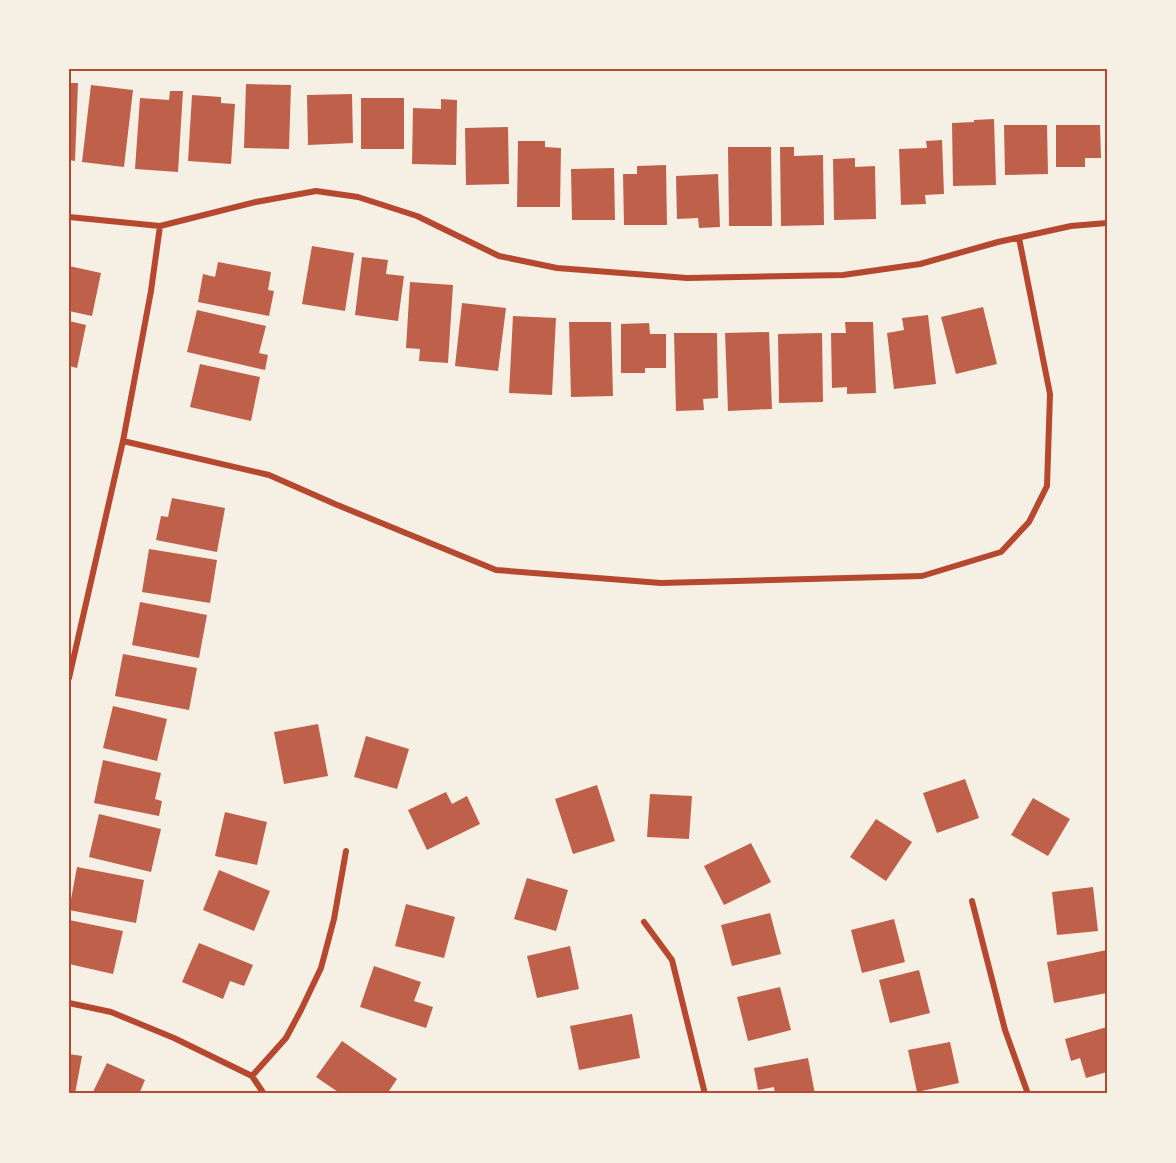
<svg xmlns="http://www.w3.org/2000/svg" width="1176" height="1163" font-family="'Exo 2',sans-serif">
  <rect width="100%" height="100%" fill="#f6efe4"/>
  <path fill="#bf614a" d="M69,83h9l-3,78 -6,-1z
    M246,84l45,1 -2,64 -45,-1z
    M91,85l42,5 -9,77 -42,-5z
    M170,91h13l-5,81 -43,-3 5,-71 29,2z
    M352,94l1,49 -45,2 -1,-50z
    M192,95l29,2v6l14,1 -4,60 -43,-3z
    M361,98h43v51h-43z
    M441,99l16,1 -1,65 -44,-1 1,-56 28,1z
    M994,119l2,66 -43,1 -1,-63 22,-1v-2z
    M1004,125h43l1,49 -43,1z
    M1056,125h44l1,33h-16v9h-29z
    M508,127l1,57 -43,1 -1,-57z
    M942,140l2,54 -19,1 1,9 -25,1 -2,-56 28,-1 -1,-7z
    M518,141h27v6l16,1 -1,59h-43z
    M728,147h43l1,79h-43z
    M780,147h14v9l29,-1 1,70 -43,1z
    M855,158v9l20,-1 1,53 -42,1 -1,-61z
    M666,165l1,60h-43l-1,-51h14v-8z
    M614,168l1,52h-43l-1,-51z
    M718,174l2,53 -21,1 -1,-10 -21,1 -1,-43z
    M312,246l42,7 -9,58 -43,-7z
    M362,257l26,3 -2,14 18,2 -6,45 -43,-6z
    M218,262l53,10 -3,18 6,1 -5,25 -71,-14 5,-28 12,3z
    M69,266l32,7 -9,43 -23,-5z
    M410,282l43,3 -5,78 -29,-2 1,-12 -14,-1z
    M462,303l44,5 -8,63 -43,-5z
    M983,307l14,57 -41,10 -15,-57z
    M197,310l69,16 -7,27 9,2 -3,15 -78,-18z
    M928,315l8,69 -42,5 -7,-56 17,-3 -2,-12z
    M513,316l43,2 -4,77 -43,-2z
    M69,321l17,4 -9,43 -8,-2z
    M569,322h42l2,74 -42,1z
    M845,322h28l3,71 -29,1v-7l-15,1 -1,-55h15z
    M649,323l1,11h16v34h-21v5h-24v-49z
    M769,332l3,77 -44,2 -3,-78z
    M674,333h43l1,65 -15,1 1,11 -28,1z
    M822,333l1,69 -44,1 -1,-69z
    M200,364l60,13 -9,44 -61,-14z
    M172,498l53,10 -8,44 -61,-12 5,-24 7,1z
    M149,549l68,11 -7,43 -68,-11z
    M140,602l67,13 -8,43 -67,-13z
    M123,654l74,14 -8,42 -74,-14z
    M113,706l54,13 -10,42 -54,-13z
    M318,724l10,52 -44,8 -10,-52z
    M366,736l43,13 -12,40 -43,-12z
    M103,760l58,13 -6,26 7,2 -3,15 -65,-13z
    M965,779l14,39 -42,15 -14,-40z
    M597,785l18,56 -42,13 -18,-55z
    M446,792l6,12 15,-8 13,28 -53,26 -19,-40z
    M650,794l42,2 -3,43 -42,-2z
    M1033,798l37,21 -22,37 -37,-21z
    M225,812l42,10 -10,43 -42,-9z
    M99,814l62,15 -10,43 -62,-15z
    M876,819l36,23 -26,39 -36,-24z
    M751,843l20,39 -47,23 -20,-39z
    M77,867l67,13 -8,43 -67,-13z
    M219,870l51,21 -16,40 -51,-21z
    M527,878l41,12 -12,41 -42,-12z
    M1093,887l5,44 -41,4 -5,-43z
    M406,904l49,13 -11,41 -49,-12z
    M770,913l11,41 -49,12 -11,-41z
    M894,919l11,43 -43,11 -11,-43z
    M69,920l54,11 -10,43 -44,-10z
    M199,943l54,22 -9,21 -14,-5 -7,18 -41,-17z
    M570,946l9,43 -42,9 -10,-42z
    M1107,950v43l-53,10 -7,-41z
    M374,966l47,16 -7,19 19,6 -7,21 -66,-21z
    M919,970l11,43 -40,10 -11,-43z
    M780,987l11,43 -43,11 -11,-44z
    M632,1014l8,44 -61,12 -9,-44z
    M1107,1027v45l-21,6 -6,-20 -9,3 -6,-22z
    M342,1041l55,38 -10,15h-46l-25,-17z
    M950,1042l9,41 -42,9 -9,-42z
    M69,1054l13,2 -7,38h-6z
    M808,1058l7,36h-40l-1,-7 -16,3 -4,-22z
    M107,1063l38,17 -6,14h-47z"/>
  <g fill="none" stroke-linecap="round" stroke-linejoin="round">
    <path stroke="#b5482f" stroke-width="6" d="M69,217l91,9 96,-24 60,-11 42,6 59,19 82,40 58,12 130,10 156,-3 77,-11 78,-22 73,-16 36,-3
      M123,441l146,34 66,29 161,66 165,13 261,-7 79,-24 28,-30 18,-36 3,-92 -31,-156
      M69,678l54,-237 28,-150 9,-65
      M972,901l33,129 23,64
      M644,922l28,38 33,134
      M69,1003l42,9 63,26 78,38 12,18
      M252,1076l34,-38 15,-28 20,-42 13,-49 12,-68"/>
  </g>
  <rect width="1176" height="1163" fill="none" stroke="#f6efe4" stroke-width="141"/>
  <rect x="70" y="70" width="1036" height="1022" fill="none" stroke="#b5482f" stroke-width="2"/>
</svg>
